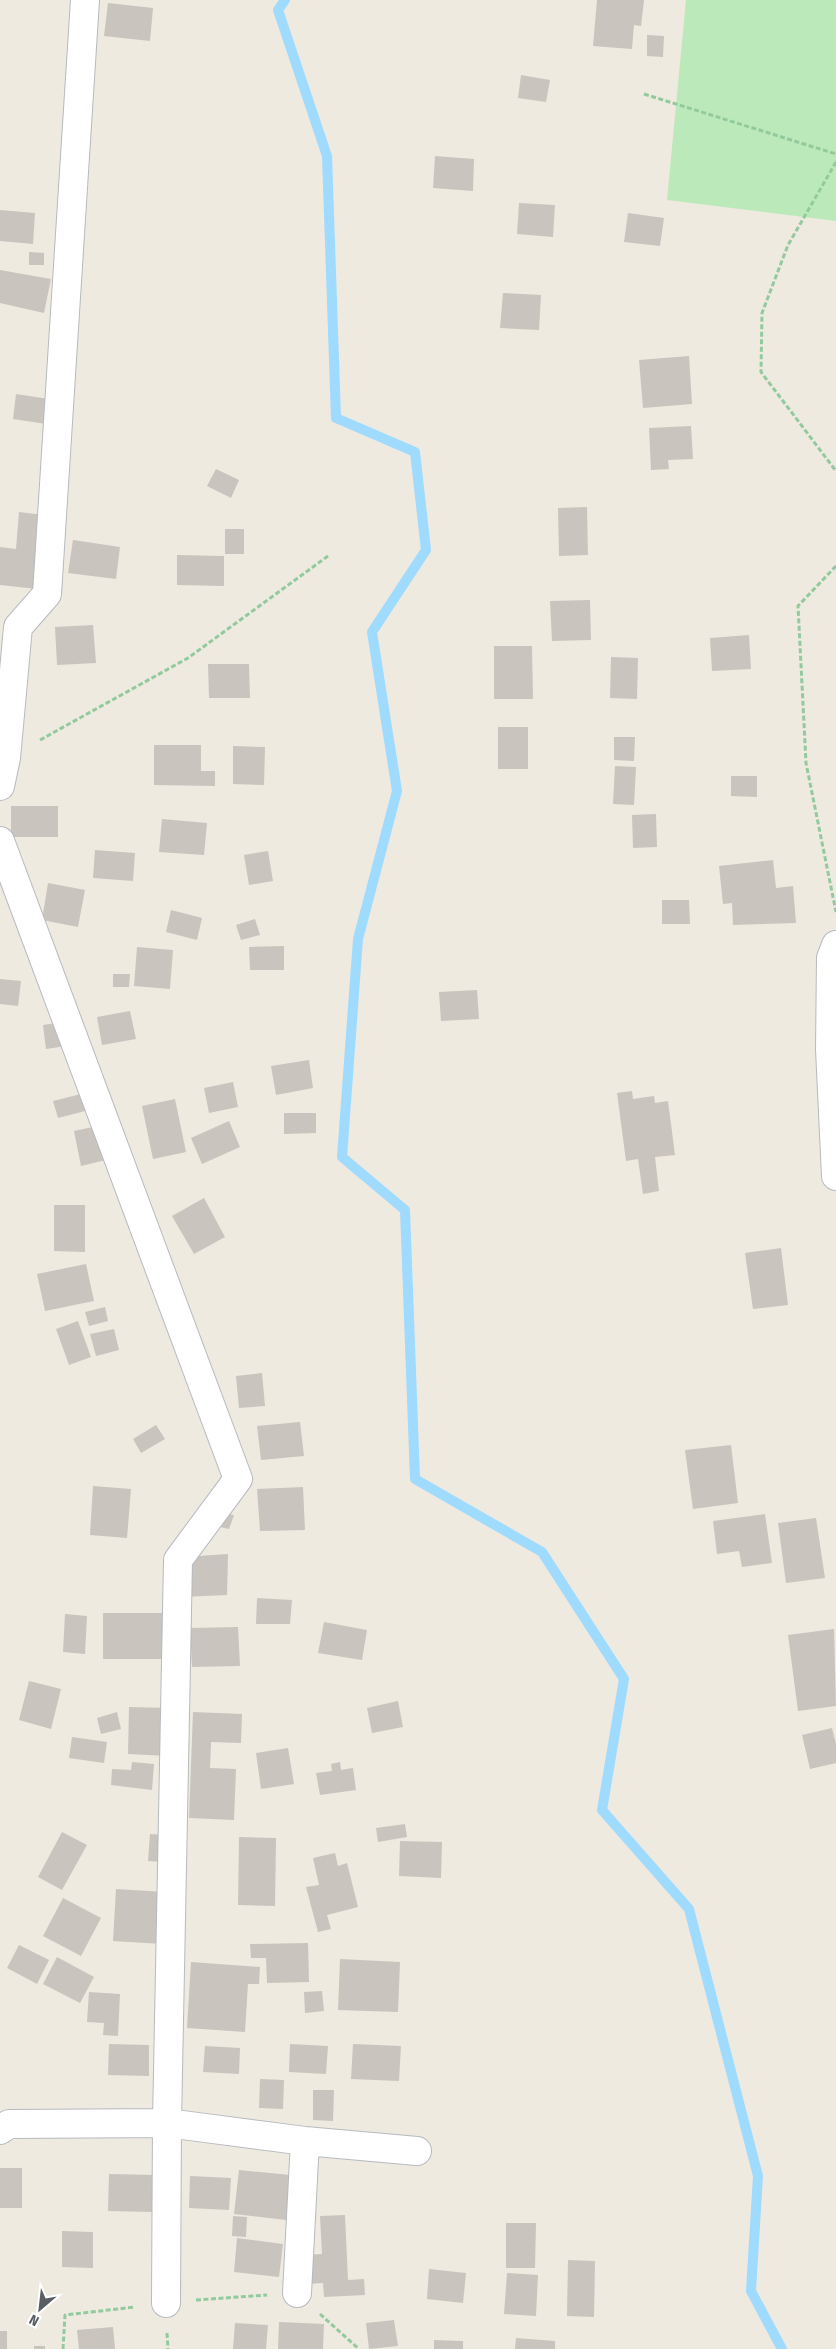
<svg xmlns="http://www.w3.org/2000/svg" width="836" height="2349" font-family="'Fira Sans Condensed',sans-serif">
  <rect width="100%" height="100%" fill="#eeeae0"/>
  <path fill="#bce9b9" d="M686,0h150v221l-169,-21z"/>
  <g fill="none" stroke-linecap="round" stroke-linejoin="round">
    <path stroke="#9fdaff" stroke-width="10" d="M285,0l-7,10 49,146 9,262 79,34 11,98 -54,82 25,159 -39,148 -16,218 63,53 10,269 127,73 82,127 -22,131 87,99 69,267 -7,115 31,58"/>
  </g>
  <path fill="#c9c4bd" d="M597,0h47l-3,26 -7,-1 -2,24 -39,-3z
    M108,3l45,5 -3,33 -46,-5z
    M647,35l17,1 -1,21 -16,-1z
    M521,75l29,5 -4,22 -28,-4z
    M435,156l39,3 -1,32 -40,-3z
    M519,203l36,2 -2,32 -36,-3z
    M0,210l35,3 -2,31 -33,-3z
    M628,213l36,5 -4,28 -36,-4z
    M29,252l15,1v12h-15z
    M0,270l51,9 -7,34 -44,-10z
    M503,293l38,2 -2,35 -39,-2z
    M689,356l3,48 -49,4 -4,-48z
    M16,394l33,5 -3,25 -33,-5z
    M691,426l2,33 -25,1 1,9 -18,1 -2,-42z
    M216,469l23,11 -8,18 -24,-12z
    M587,507l1,48 -29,1 -1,-48z
    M19,512l25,3 -7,74 -37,-4v-38l16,2z
    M225,529h19v25h-19z
    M73,540l47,7 -4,32 -48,-6z
    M177,555l47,1v30l-47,-1z
    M590,600l1,40 -39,1 -2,-40z
    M93,625l3,38 -39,2 -2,-38z
    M749,635l2,34 -39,2 -2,-33z
    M494,646h38l1,53h-39z
    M611,657l27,1 -1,41 -27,-1z
    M208,664h41l1,34h-41z
    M498,727h30v42h-30z
    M614,737h21l-1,24 -20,-1z
    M154,745h47v26h14v15l-61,-1z
    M233,746l32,1 -1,38 -31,-1z
    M615,766l21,1 -2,38 -21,-1z
    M731,776h26v21l-26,-1z
    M11,806h47v31h-47z
    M656,814l1,33 -24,1 -1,-33z
    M162,819l45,4 -3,32 -45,-3z
    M95,850l40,3 -2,28 -40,-3z
    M268,851l5,30 -24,4 -5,-30z
    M773,860l3,28 17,-2 3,37 -63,2 -1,-22 -9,1 -4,-38z
    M48,883l37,7 -7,37 -36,-7z
    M662,900h27l1,24h-28z
    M171,910l31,8 -5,22 -31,-8z
    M255,919l5,16 -19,5 -5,-15z
    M284,946v24h-34l-1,-23z
    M137,947l36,3 -3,39 -36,-3z
    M113,974h17l-1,13h-16z
    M0,979l21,2 -3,25 -18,-2z
    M477,990l2,29 -38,2 -2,-29z
    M130,1011l6,28 -34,6 -5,-28z
    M63,1022l3,24 -20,3 -3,-24z
    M309,1060l4,28 -37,7 -5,-29z
    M233,1082l5,25 -29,6 -5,-25z
    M632,1091l1,8 21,-3 1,7 13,-2 7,54 -20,2 4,34 -16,3 -5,-35 -12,2 -9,-68z
    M85,1093l4,17 -31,8 -5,-17z
    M175,1099l11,53 -33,7 -11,-53z
    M284,1113h32v20l-32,1z
    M229,1121l11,26 -38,17 -11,-26z
    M102,1125l8,34 -29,7 -7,-35z
    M204,1198l21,39 -31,17 -22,-38z
    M54,1205h31v47l-31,-1z
    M781,1248l7,57 -35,4 -8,-56z
    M86,1264l8,37 -49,10 -8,-37z
    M105,1307l3,14 -19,5 -4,-14z
    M78,1321l13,36 -22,8 -13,-36z
    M114,1329l5,21 -23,6 -6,-22z
    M262,1373l3,33 -26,2 -3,-32z
    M300,1422l4,34 -43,4 -4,-34z
    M156,1425l9,14 -24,14 -8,-14z
    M731,1445l7,58 -45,6 -8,-59z
    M93,1486l38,3 -4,49 -37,-3z
    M303,1487l2,43 -45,1 -3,-42z
    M218,1513l16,2 -5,14 -14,-3z
    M765,1514l7,49 -30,4 -3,-16 -22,3 -4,-33z
    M816,1518l9,60 -39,5 -8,-60z
    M228,1554l-1,41 -44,2 1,-40z
    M257,1598l35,2 -2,24h-34z
    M103,1613h70v46h-70z
    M65,1614l22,2 -2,38 -22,-2z
    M324,1622l43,8 -5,30 -44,-7z
    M238,1627l2,39 -48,1 -2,-39z
    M834,1629l2,77 -38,5 -10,-76z
    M29,1681l32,8 -10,40 -32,-9z
    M398,1701l5,26 -31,6 -5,-25z
    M129,1707l40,1 -1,48 -40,-2z
    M117,1712l4,17 -20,5 -4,-16z
    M193,1712l49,2 -1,29 -30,-1 -1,26 26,1 -2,51 -45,-2z
    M832,1728l4,16v19l-26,6 -8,-34z
    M72,1737l35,5 -3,21 -35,-5z
    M288,1748l6,36 -33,5 -5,-36z
    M132,1762l22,2 -2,26 -41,-5 1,-16 19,1z
    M340,1762l1,8 12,-2 3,22 -36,5 -4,-22 16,-2 -1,-7z
    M405,1824l2,13 -29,5 -2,-14z
    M62,1832l25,13 -25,45 -24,-13z
    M150,1834l15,1 -2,27 -15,-1z
    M239,1837l37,1 -1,68 -37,-1z
    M400,1841l42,1 -1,36 -42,-2z
    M335,1853l3,13 9,-3 11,44 -31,8 4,14 -13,3 -12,-45 13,-2 -6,-27z
    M116,1889l49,3 -3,52 -49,-3z
    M63,1898l38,20 -20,38 -38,-20z
    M308,1943l1,39 -42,1 -1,-25h-15l-1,-14z
    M19,1945l30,15 -12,24 -30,-16z
    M57,1957l37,20 -14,26 -37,-19z
    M340,1959l60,3 -2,50 -60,-2z
    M191,1962l69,5 -1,17h-11l-3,48 -58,-4z
    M322,1991l2,20 -19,2 -1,-21z
    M89,1992l31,2 -2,42 -15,-1 1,-12 -17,-1z
    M109,2044l40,1v31l-41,-1z
    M290,2044l38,2 -2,28 -37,-2z
    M353,2044l48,2 -2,35 -48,-2z
    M205,2046l35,2 -1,26 -36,-2z
    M260,2079l24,1 -1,29 -24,-1z
    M313,2090h21l-1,31 -20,-1z
    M0,2168h22v40h-22z
    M239,2170l52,5 -5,45 -52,-6z
    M109,2174l47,1 -2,37 -46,-1z
    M190,2176l41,2 -2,32 -40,-2z
    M345,2215l3,65 16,-1 1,16 -41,2 -1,-14 -17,1 -2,-29 18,-1 -2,-38z
    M233,2216l14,1 -1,20 -14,-1z
    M506,2223h30l-1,45h-29z
    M62,2231l31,1v36l-31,-1z
    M237,2238l46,6 -4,33 -45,-5z
    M568,2260l27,1 -1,56 -27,-1z
    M429,2269l37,4 -3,30 -36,-4z
    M507,2273l31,2 -2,41 -32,-2z
    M394,2320l4,26 -29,3 -3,-26z
    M279,2322l45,2 -1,25h-45z
    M235,2323l33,2 -2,24h-33z
    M113,2327l2,22h-36l-2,-19z
    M0,2331h7v18h-7z
    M516,2338l39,3v8h-40z
    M434,2340l29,1v8h-29z
    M34,2346h11v3h-11z"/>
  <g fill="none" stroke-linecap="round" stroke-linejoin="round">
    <g stroke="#b6babf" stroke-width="30">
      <path id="minor" d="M0,786l6,-28 12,-131 29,-33 38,-594
        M0,841l238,638 -60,81 -11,563 -1,180
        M836,1043l-6,6 6,127
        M830,1049l1,-91 5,-13
        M0,2130l9,-6 158,-1 138,18 112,10
        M297,2293l8,-152"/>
    </g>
    <path stroke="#92ca9e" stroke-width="3" stroke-dasharray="5 2.5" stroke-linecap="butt" d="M644,94l192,60
      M836,162l-48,83 -26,68 -1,59 75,99
      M836,566l-38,40 8,157 30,149
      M40,740l148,-82 140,-102
      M196,2300l71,-5
      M320,2314l39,35
      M167,2333l1,16
      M63,2349l2,-34 70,-8"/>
    <use href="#minor" stroke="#fff" stroke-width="28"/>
  </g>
  <g transform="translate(40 2309) rotate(208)" stroke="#ffffff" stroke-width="4" paint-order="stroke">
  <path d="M0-4L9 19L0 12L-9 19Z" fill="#595e63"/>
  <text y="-8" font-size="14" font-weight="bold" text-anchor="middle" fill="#595e63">N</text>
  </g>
</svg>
